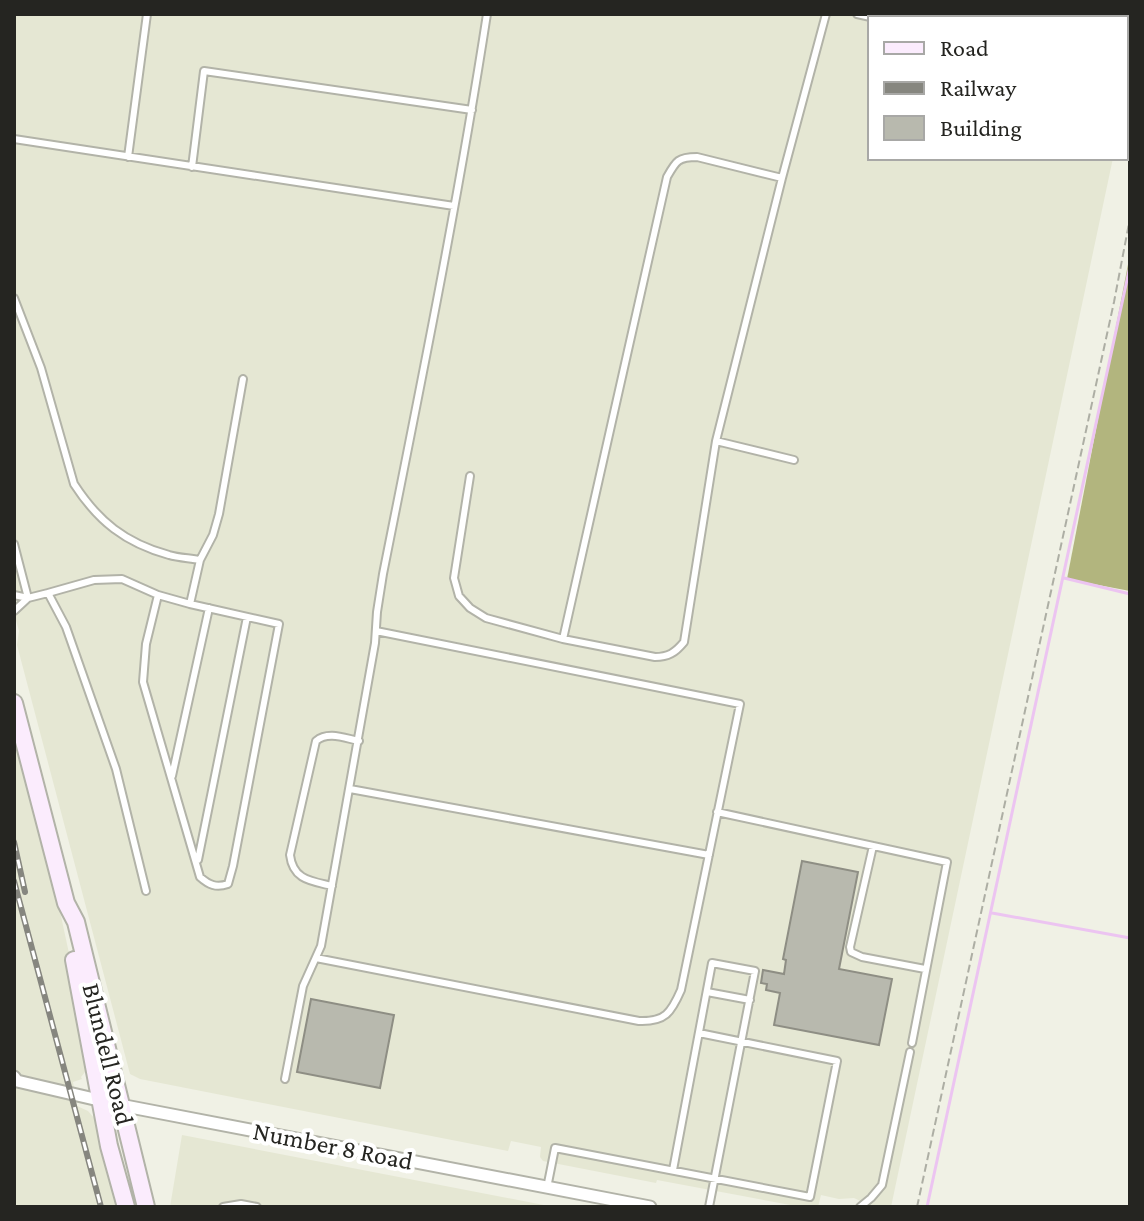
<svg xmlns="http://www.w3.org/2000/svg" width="1144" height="1221" font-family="'Crimson Pro',serif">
  <rect width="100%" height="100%" fill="#f0f1e5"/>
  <path fill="#e5e7d3" d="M14,14h906l20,4h-70v140h243l-222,1049 -22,-2 -15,-7 -15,1 -18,-4 -3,12h-17l-144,-27 -1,3 -113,-22 -3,-4 1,-10 -30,-6 -3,10 -368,-72 -10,-5 -113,-429 2,-14 -5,-18z
    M14,729l38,145 39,182 -3,17 -3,-1 -4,5 1,2 -9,3 4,24 11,5 7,8 24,88h-105z
    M182,1135l372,72h-384z"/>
  <path fill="#b2b57e" d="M1130,254v337l-63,-12z"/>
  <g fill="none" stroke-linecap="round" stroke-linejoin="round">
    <path stroke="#ecc4f1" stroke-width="3" d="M1064,578l66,16
      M992,913l138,25
      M927,1207l203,-941"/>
  </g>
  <path fill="#b8b9ae" stroke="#8e8e84" stroke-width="2" d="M802,861l56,11 -19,97 53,10 -13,66 -105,-20 6,-32 -14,-3 1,-6 -6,-1 2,-13 21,4 2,-14 -3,-1z
    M311,999l83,16 -14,73 -83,-16z"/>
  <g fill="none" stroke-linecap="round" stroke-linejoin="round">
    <g stroke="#b2b3a8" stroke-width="10">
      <path id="service" d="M857,14l18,4
        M14,139l440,67
        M128,157l19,-143
        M192,167l12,-96 268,39
        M782,178l-85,-21c-19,0 -21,4 -30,20l-104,462 92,18c13,0 20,-4 29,-15l32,-201 66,-263 44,-164
        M14,298l27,70 33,116c24,37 51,59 95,71 10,3 21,3 31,5
        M716,441l78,19
        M470,476l-16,102 5,18 11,12 16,10 77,21
        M14,544l14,54
        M48,593l46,-13 28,-1 36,16
        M14,595l14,3
        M190,604l-32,-9 -12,49 -3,38 57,195c9,8 16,11 28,7l5,-18 46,-242 -89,-20 10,-44 13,-25 6,-21 24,-135
        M14,611l14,-13 20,-5 18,34 50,142 30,122
        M172,776l37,-168
        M350,789l359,66
        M717,812l230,50 -35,181
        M873,846l-23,101 1,5 11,5 63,12
        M198,860l49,-243
        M332,886c-21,-5 -39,-6 -42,-31l26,-114c12,-10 28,-3 43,0
        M316,958l323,63c26,1 32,-8 42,-31l59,-286 -364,-73
        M707,992l43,8
        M285,1079l18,-93 18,-40 54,-303 2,-31 6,-38c37,-186 75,-372 104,-560
        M673,1170l39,-207 43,8 -46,236
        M547,1188l8,-40 255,49 27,-136 -138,-28
        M223,1207l18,-3 16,3
        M860,1207l11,-9 11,-13 28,-133"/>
    </g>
    <g stroke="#b2b3a8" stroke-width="15">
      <path id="minor" d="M14,1077l3,4 103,24 530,102"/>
    </g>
    <g stroke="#b2b3a8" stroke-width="20">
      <path id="secondary" d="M14,703l52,200 10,19 70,285
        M74,960l35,186 17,61"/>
    </g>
    <path stroke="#adaea4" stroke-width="2" stroke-dasharray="8 4" stroke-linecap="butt" d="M917,1207l197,-905 16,-84"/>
    <use href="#service" stroke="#fff" stroke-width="6"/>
    <use href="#minor" stroke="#fff" stroke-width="11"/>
    <use href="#secondary" stroke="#fbecfd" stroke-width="16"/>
    <g stroke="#86867f" stroke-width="6">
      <path id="rail" d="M14,842l11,50
        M14,881l87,326"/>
    </g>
    <use href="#rail" stroke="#fff" stroke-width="3" stroke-dasharray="9" stroke-linecap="butt"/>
  </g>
  <g text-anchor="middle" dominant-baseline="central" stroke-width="8" stroke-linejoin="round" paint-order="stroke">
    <g font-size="26" fill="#252521" stroke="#fff">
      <text transform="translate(108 1054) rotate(76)">Blundell Road</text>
      <text transform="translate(333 1146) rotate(11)">Number 8 Road</text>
    </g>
  </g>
  <rect width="1144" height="1221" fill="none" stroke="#252521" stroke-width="32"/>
  <rect x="868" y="16" width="260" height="144" fill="#ffffff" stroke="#a8a8a6" stroke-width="2"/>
  <rect x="884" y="42" width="40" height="12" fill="#fbecfd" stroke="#a8a8a6" stroke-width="2"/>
  <text x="940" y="56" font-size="24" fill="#252521">Road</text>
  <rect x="884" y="82" width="40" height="12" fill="#86867f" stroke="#a8a8a6" stroke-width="2"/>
  <text x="940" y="96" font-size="24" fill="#252521">Railway</text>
  <rect x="884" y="116" width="40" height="24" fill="#b8b9ae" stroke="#a8a8a6" stroke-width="2"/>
  <text x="940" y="136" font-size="24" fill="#252521">Building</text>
</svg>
